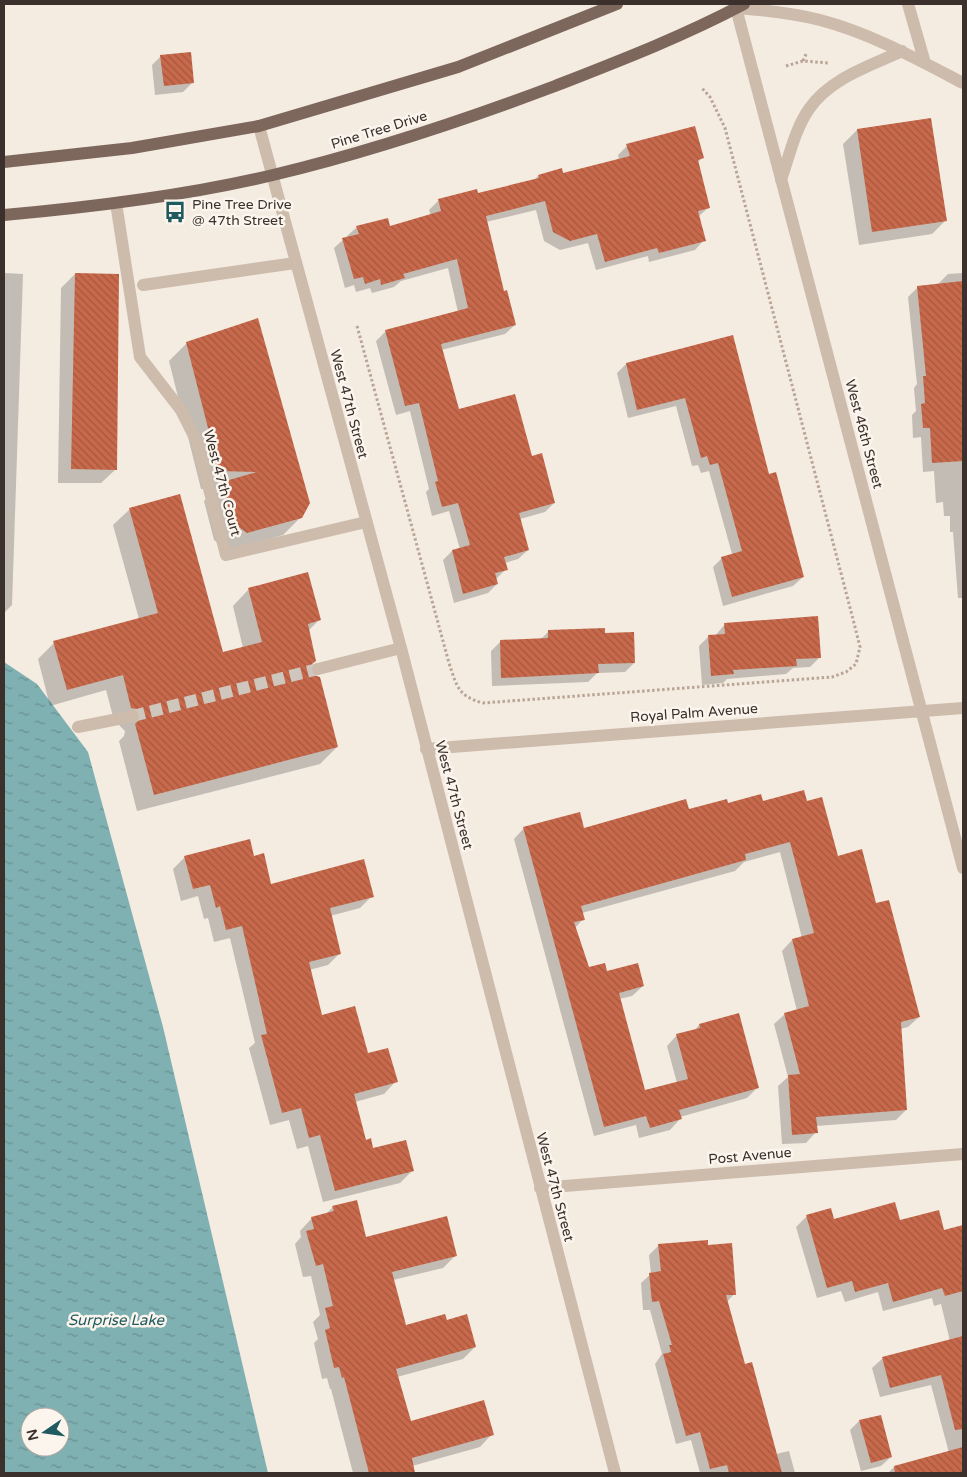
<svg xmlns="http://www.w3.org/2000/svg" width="967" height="1477" font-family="'Varela Round',sans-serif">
  <defs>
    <pattern id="water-ripples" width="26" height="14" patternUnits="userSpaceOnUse" patternTransform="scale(1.25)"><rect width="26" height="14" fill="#7fb0b2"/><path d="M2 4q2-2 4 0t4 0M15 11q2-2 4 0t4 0" fill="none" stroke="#699091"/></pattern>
    <pattern id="building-back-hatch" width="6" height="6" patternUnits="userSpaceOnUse" patternTransform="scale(1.25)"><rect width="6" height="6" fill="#c8694b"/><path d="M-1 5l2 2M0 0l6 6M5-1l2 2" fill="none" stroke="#a4573f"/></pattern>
  </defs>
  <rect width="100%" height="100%" fill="#f4ebe1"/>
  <path fill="url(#water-ripples)" fill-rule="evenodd" d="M4,662l33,22 51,68 75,275 105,446h-264zM30,1417h30v30h-30z"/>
  <path fill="#0003" d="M161,56l31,27 -9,9 -28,3 -3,-30z
    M930,119l16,101 -14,14 -73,11 -16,-101 14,-14z
    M627,146l75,12 -5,5 12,44 -11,10 6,23 -9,10 -46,12 -1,-6 -52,14 -8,-27 -28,7 -16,-9 -8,-31 -50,12 17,70 12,33 -10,9 -64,16 17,60 73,47 23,46 -9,9 -25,7 8,31 -10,9 -13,4 1,6 -10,10 1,5 -9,9 -34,10 -11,-43 9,-9 8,-2 -11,-38 -17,5 -6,-24 3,-3 -19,-78 -14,4 -20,-74 10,-10 72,-19 -10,-44 -47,13 -7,6 -22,6 -2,-5 -14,4 -2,-7 -9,3 -11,-40 23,-21h32l42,-11 -2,-6 10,-10 38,-6 57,-14 4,-4 24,-1 57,-15 -1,-5z
    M4,273l19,1 -11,331 -8,8z
    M963,273v325h-5l-5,-66h-3v-16h-6l-1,-14 -7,1 -2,-32 -11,1 -2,-35 -8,1 -1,-23 4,-4 -2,-23 3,-4 -9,-87 10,-10 20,-3 10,-10z
    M75,274l40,196 -14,13h-43l3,-195z
    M732,336l36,139 35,102 -10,9 -70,20 -10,-39 9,-9 10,-4 -23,-83 -8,2 -3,-8 -6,1 -16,-60 -48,12 -11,-45 9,-9z
    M187,343l114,174 -18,18 -54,16 -15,-11 -10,-39 12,-12h-15l-32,-128z
    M130,509l92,145 21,-6 -10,-42 16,-17 71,30 -12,12 1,40 28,76 -17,17 -183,47 -18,-70 5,-5 1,-5 -6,-6 -4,-1 -9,-34 -56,16 -12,-47 16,-16 85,-24 -26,-94z
    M725,624l95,33 -10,10 -17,1 -7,6 -59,5 -4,4 -21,2 -3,-39 10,-10h6z
    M549,631l55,3 30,29 -9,9 -28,1 -9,9 -96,4 -1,-35 9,-9 40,-2z
    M806,802l31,55 38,48 13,-4 31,116 -11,10 -8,2 6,81 -10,10 -80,6v6l-10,11 -24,1 -4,-58 10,-9 -14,-53 11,-10 12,-3 -15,-60 10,-11 10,-2 -22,-86 -36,10 -9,9 -153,42 1,6 -8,9 13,41 55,17 -11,10 -13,3 25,92 33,-8 -10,-37 10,-11 17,-4 5,-6 58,63 -10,10 -67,19v2l-10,11 -31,8 -3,-13 -42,11 -80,-297 10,-11 59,1 145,-24z
    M185,857h69l16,28 102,11 -12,12 -30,8 10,37 -12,12 -19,5 12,46 75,65 -12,13 -29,8 10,40 7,8 40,21 -12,12 -77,19 -15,-56 -11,3 -8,-29 -19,5 -21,-77 6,-5 -25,-105 -16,4 -6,-24 -4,1 -6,-23 -17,5 -8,-32z
    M333,1207l33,32 90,16 -13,13 -50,12 12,47 41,-6 29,26 -12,12 -66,18 13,46 82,11 -12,13 -68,19 2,7h-61l-22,-84h-1l-3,-11 -5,1 -8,-36 4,-4 -5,-17 7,-7 -9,-39 -8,1 -8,-33 6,-7 -1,-6 12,-13 13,-3z
    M807,1216l26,5h66l44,11 20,-6v247h-75l6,-6 55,-14 -18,-68 -51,12 -8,-29 11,-10 67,-17 -9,-37 -7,2 -2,-8 -49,13 -5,-19 -33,10 -4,-11 -24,7 -21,-71z
    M659,1245l47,1 28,48 -7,8 17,63 32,89 13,-3 6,22h-95l-9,-33 -15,4 -21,-80 7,-10 -12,-44h-7l-2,-27 10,-9 -2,-19z
    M859,1421l32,36 -10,9 -20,5 -11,-41z"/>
  <path fill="url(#building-back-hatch)" d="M191,52l3,31 -30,3 -4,-31z
    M931,118l16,103 -75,11 -15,-103z
    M695,126l9,32 -6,2 12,48 -12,3 8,30 -47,12 -2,-5 -52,14 -8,-28 -27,7 -17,-9 -8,-31 -59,15 18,75 3,-1 9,35 -75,19 18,65 56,-15 17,62 10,-3 13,50 -36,10 10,37 -25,7 4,13 -13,3 3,11 -35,10 -11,-44 18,-5 -12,-42 -16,4 -7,-25 3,-1 -19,-78 -14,3 -20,-76 83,-22 -11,-49 -54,15 2,4 -24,7 -1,-6 -15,5 -2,-7 -9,2 -12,-41 17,-4 -3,-8 32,-8 2,8 51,-15 -3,-12 39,-10 1,4 61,-15 -1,-3 24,-7 1,5 67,-17 -4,-12z
    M75,273l44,1 -2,196 -46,-1z
    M963,281v180l-31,2 -2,-35h-7l-2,-24 4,-1 -2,-27h3l-9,-90z
    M258,318l52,185 -8,15 -55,15 -15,-11 -10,-40 35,-10 -38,-1 -33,-129z
    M733,335l36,139 7,-2 28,105 -72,20 -11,-40 21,-6 -24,-88 -8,2 -3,-9 -6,2 -16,-60 -48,12 -11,-47z
    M180,494l43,158 39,-10 -14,-54 60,-16 13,48 -13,4 8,37 -4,3 -2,7 3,4 7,2 18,70 -184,48 -19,-71 5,-5 1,-5 -5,-5 -5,-1 -8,-33 -56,15 -14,-49 105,-28 -29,-105z
    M818,616l3,42 -25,1 1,7 -64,4 1,4 -23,2 -3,-41 17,-1 -1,-11z
    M605,628v5l29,-1 1,31 -37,1 1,9 -98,5 -1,-38 48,-2v-8z
    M804,790l3,11 15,-4 16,59 24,-7 14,54 13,-3 31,117 -19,5 6,88 -91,7 2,16 -26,2 -4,-60 12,-1 -16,-61 25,-7 -17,-67 22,-6 -24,-91 -45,12 1,6 -165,46 4,14 -11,2 15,45 16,-4 2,8 31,-8 6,23 -25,7 26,97 43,-11 -12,-45 24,-6 -1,-4 40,-11 20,75 -80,22 3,9 -32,9 -4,-12 -42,11 -81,-300 57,-15 4,16 102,-29 3,10 38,-10 1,4 33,-9 2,7z
    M250,839l4,17 10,-3 7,31 93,-25 10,38 -44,11 11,46 -32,8 13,53 33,-9 13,47 20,-5 10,34 -44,12 12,46 5,-2 2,10 33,-8 8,31 -79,20 -15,-56 -11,3 -8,-30 -19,5 -21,-78 6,-1 -25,-108 -16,4 -6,-24 -4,2 -6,-23 -17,4 -9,-33z
    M357,1200l9,37 81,-21 10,40 -65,16 14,53 39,-11 2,6 20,-6 9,33 -80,22 15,52 73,-21 10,35 -82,23 3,15h-46l-25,-96 -2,1 -3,-11 -5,1 -9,-38 5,-2 -5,-20 8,-2 -10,-42 -7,2 -10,-35 8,-2 -3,-12 23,-6 -2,-5z
    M895,1202l5,18 39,-10 5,20 19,-5v66l-18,5 -3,-8 -49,14 -5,-19 -33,9 -3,-11 -25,7 -21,-73 25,-7 3,11z
    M708,1240v5l24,-2 4,52h-10l19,69 7,-2 30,111h-53l-2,-8 -17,4 -10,-37 -14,4 -23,-82 8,-2 -2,-7h3l-13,-44 -7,1 -3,-29 12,-2 -3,-27z
    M963,1336v93l-8,1 -14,-55 -51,13 -8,-31z
    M881,1415l11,42 -21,6 -12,-43z
    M963,1447v26h-68l-1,-7z"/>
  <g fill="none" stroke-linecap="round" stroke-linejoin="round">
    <path stroke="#cfc6bd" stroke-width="12" stroke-dasharray="12 6" stroke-linecap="butt" d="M133,716l185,-47"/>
    <path stroke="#b9a596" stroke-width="3" stroke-dasharray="2.5 2.5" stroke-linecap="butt" d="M803,61l4,-9
      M786,66l17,-5 26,2
      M357,326l92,337c8,24 9,33 34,40l349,-26 14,-5 10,-8 4,-17 -6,-24 -129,-495 -15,-31 -9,-10"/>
    <path stroke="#cdbbac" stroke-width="12" d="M908,4l17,59
      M963,83c-46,-24 -93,-50 -143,-63 -28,-7 -56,-10 -84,-12l227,860
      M259,126l142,522 214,825
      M781,180c8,-23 14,-51 28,-71 21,-31 61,-43 93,-58
      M116,203l24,154 41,53 16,32 29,113 140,-33
      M143,285l152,-22
      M318,669l83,-21
      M78,727l55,-11
      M426,749l537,-41
      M540,1188l423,-34"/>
    <path stroke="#7d675c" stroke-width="12" d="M4,162l128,-14 127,-22 199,-59 159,-63
      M4,215c90,-8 181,-19 269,-40 96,-23 189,-54 282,-89 64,-25 129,-50 189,-82"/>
  </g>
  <defs>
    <g id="bus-bare" transform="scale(1.725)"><path d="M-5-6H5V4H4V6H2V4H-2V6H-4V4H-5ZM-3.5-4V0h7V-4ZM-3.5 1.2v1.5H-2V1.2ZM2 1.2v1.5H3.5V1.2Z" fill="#1f5a5e" stroke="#fbf5ee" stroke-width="2.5" paint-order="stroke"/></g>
  </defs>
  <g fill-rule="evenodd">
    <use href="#bus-bare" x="175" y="212"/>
  </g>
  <g text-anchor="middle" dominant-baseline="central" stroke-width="5" stroke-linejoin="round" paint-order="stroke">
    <g font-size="14" fill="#3b302b" stroke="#fbf5ee">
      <text transform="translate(379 130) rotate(-17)">Pine Tree Drive</text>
      <text transform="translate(349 404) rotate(75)">West 47th Street</text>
      <text transform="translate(864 434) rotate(75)">West 46th Street</text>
      <text transform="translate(222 483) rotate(75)">West 47th Court</text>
      <text transform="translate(694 713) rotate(-4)">Royal Palm Avenue</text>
      <text transform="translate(454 795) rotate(75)">West 47th Street</text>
      <text transform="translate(750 1156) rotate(-5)">Post Avenue</text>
      <text transform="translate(555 1187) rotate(75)">West 47th Street</text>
    </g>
    <g font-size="14" fill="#3b302b" stroke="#fbf5ee" text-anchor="start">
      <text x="192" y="204">Pine Tree Drive<tspan x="192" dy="16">@ 47th Street</tspan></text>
    </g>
    <g font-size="15" font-style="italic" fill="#1f5a5e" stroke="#fbf5ee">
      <text x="116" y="1320">Surprise Lake</text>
    </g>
  </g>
  <rect width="967" height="1477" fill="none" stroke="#3b302b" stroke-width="10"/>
  <g transform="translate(45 1432) rotate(257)"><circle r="24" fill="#fbf5ee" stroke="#aea6a0"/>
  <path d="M0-4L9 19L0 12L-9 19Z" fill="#1f5a5e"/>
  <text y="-8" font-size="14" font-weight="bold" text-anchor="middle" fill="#3b302b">N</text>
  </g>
</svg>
